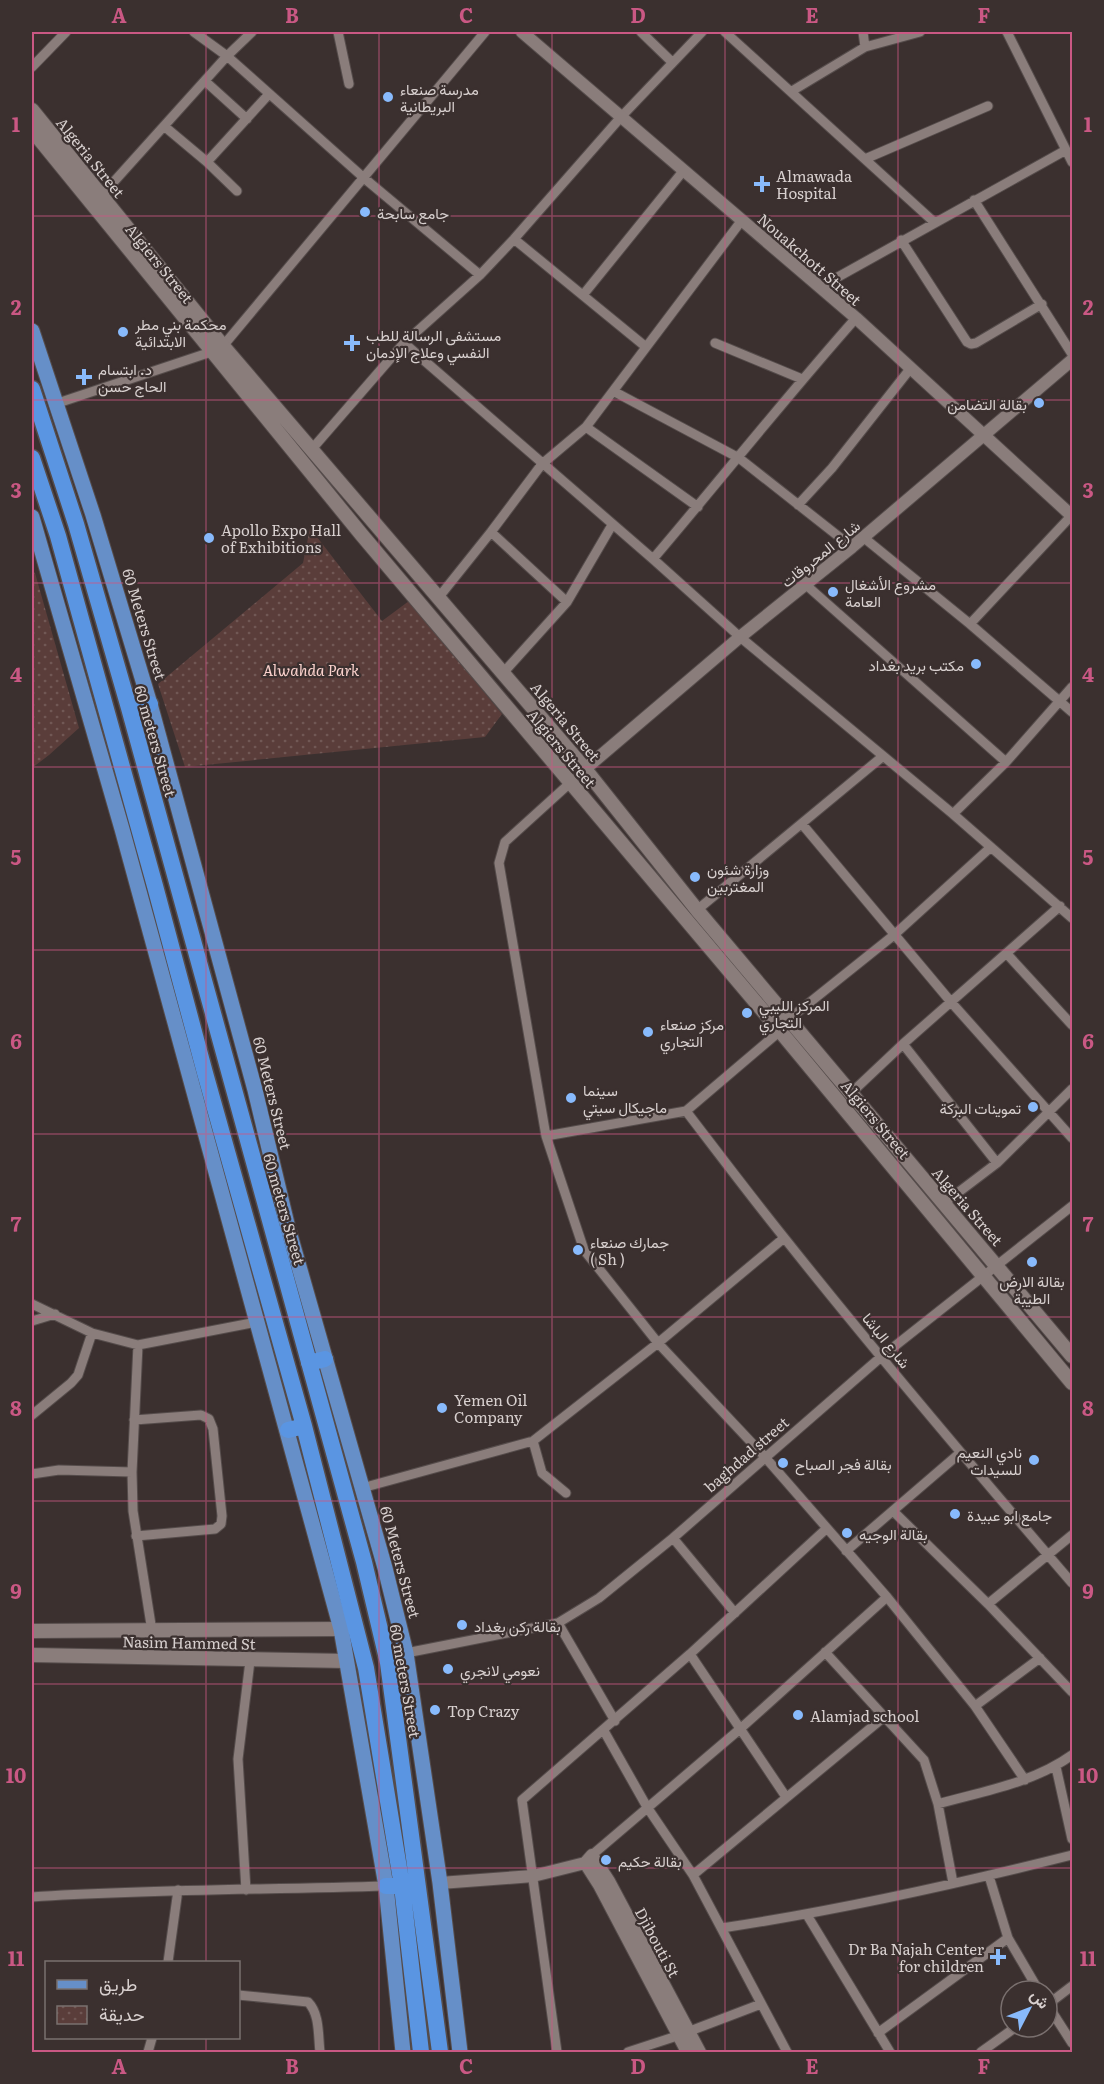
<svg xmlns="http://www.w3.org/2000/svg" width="1104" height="2084" font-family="Literata,Vazirmatn,serif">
  <defs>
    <pattern id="park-dots" width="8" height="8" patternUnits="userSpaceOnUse" patternTransform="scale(1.5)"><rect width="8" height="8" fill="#5a3d3a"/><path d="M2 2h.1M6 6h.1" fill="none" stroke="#715855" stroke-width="1.8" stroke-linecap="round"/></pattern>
  </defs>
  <rect width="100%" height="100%" fill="#3b302f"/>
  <path fill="url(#park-dots)" d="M310,528l72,93 27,-20 93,113 -17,23 -300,30 -27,-83 145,-121z
    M32,571l3,2 44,155 -30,27 -17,13z"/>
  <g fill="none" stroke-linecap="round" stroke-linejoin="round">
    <g stroke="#554c4b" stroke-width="11">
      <path id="minor" d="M194,32l33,24 137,122 116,97
        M338,32l11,52
        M641,32l31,30
        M725,32l209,190
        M863,32l2,15
        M1007,32l65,130
        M32,67l34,-35
        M205,81l42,38
        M792,91l73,-44 55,-15
        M164,126l43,36 30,29
        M865,159l123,-53
        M207,162l62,-68
        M101,196l126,-140 25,-24
        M974,200l98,154
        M514,239l132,108
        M901,240l66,102 4,2 5,-1 66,-39
        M820,287l246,-137
        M583,295l101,-125
        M404,343l249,216 87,78 213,177 119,104
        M715,343l87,36
        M223,346l262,-314
        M613,391l126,67 113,89
        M55,404l156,-52
        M586,427l112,80
        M312,449l92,-106 76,-68 34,-36 107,-122 81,-85
        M798,505l34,-37 78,-99
        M491,532l76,70
        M863,537l107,87 102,88
        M653,559c68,-80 133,-162 203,-241
        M805,584l201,178
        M439,597l52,-65 51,-68 44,-37 156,-207
        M970,624l102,-109
        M503,673l64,-71 45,-77
        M570,783l-65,59 -6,21 47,273 38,114 74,93 107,114 122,140 88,109 50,74
        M953,814l53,-52 66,-75
        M802,824l149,178 121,136
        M697,910l185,-153
        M1007,954l65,71
        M789,1019l105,-84 97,-88
        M903,1044l94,119
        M850,1094l53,-50 157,-138
        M686,1111c33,43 66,87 100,129 93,117 189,230 286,343
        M546,1136l140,-25 94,-80
        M943,1204l54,-41 75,-74
        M32,1304l60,29 46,12 119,-23
        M32,1321l23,-7
        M138,1345l-6,127 1,39 19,120
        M32,1415l39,-32 7,-8 14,-42
        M134,1420l67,-5 8,4 4,10 9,87 -1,8 -6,5 -79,7
        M533,1441l9,32 24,20
        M32,1474l27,-4 73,2
        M362,1488l171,-47 125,-98 126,-105
        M893,1511l95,93 84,88
        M673,1538l62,75
        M846,1551l114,-98
        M988,1604l84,-69
        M558,1623l57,98
        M825,1652l99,108 14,44 15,79
        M406,1653l152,-30 41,-25 74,-60 208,-181 191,-151
        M690,1654l96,143
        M975,1706l65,-48
        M604,1731l43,76 46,68 94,177
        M1056,1767l16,72
        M938,1804c46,-13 95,-21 134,-49
        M592,1855l148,-126 147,-132
        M693,1875l191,-158
        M989,1876l19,62 31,53
        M246,1890l-8,-131 12,-98
        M32,1897c117,-8 236,-7 354,-11
        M807,1915l83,137
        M722,1928c118,-18 235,-44 350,-73
        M168,1962l10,-72
        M238,1995l70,7c12,12 10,34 12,50
        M1047,2004l25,39
        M1047,2005l25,-19
        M878,2033l130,-95
        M148,2052l4,-14
        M557,2052l-35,-252 168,-146 136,-125
        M628,2052l49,-16 84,-32
        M981,2052l35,-25"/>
    </g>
    <g stroke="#554c4b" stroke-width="14">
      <path id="tertiary" d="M522,32l334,286 216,198
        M585,769l155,-132 112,-90 220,-187
        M585,1863l14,22 88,167
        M440,1883l93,-7 52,-13 7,-8 17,26 91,171"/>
    </g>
    <g stroke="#554c4b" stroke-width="16">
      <path id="secondary" d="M32,110l191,236 362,423 112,141 375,446
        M32,130l329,404 419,497 292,352
        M32,1631l309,-2
        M32,1655l314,6"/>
    </g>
    <g stroke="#554c4b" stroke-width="17">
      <path id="primary" d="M32,331l61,184 57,189 105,386 33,138 97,340 21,85 34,230 20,169
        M32,517l90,312 219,800 45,257 17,166"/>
    </g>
    <g stroke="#554c4b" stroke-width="19">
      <path id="trunk" d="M32,389l44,135 53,184 235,854 24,101 52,389
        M32,458l26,78 97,350 50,187 99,353 62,242 36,218 19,166
        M129,708l21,-4
        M309,1363l16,-4
        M288,1430l16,-4
        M386,1886h16"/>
    </g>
    <use href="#minor" stroke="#8a7d7b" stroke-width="9"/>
    <use href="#tertiary" stroke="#8a7d7b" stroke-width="12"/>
    <use href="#secondary" stroke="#8a7d7b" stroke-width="14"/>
    <use href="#primary" stroke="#668fc8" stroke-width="15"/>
    <use href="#trunk" stroke="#5a95e2" stroke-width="16"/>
  </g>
  <path fill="none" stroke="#ca5884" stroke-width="1.5" stroke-opacity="0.55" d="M206,32v1930M379,32v2020M552,32v2020M725,32v2020M898,32v2020M32,216h1040M32,400h1040M32,583h1040M32,767h1040M32,950h1040M32,1134h1040M32,1317h1040M32,1501h1040M32,1684h1040M32,1868h1040M206,2038v14"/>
  <g fill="#88bafc" stroke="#3b302f" stroke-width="2">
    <circle cx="388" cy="97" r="6"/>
    <path d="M759 175h6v6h6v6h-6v6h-6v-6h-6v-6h6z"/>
    <circle cx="365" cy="212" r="6"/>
    <circle cx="123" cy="332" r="6"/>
    <path d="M349 334h6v6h6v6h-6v6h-6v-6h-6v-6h6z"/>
    <path d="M81 368h6v6h6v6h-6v6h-6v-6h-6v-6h6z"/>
    <circle cx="1039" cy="403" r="6"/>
    <circle cx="209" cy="538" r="6"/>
    <circle cx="833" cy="592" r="6"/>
    <circle cx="976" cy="664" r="6"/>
    <circle cx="695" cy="877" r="6"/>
    <circle cx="747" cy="1013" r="6"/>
    <circle cx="648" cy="1032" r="6"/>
    <circle cx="571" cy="1098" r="6"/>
    <circle cx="1033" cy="1107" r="6"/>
    <circle cx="578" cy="1250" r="6"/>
    <circle cx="1032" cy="1262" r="6"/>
    <circle cx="442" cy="1408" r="6"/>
    <circle cx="1034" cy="1460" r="6"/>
    <circle cx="783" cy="1463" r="6"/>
    <circle cx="955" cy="1514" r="6"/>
    <circle cx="847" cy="1533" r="6"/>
    <circle cx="462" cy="1625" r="6"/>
    <circle cx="448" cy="1669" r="6"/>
    <circle cx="435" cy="1710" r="6"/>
    <circle cx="798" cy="1715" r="6"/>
    <circle cx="606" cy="1860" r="6"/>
    <path d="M995 1948h6v6h6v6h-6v6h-6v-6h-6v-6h6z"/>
  </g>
  <g text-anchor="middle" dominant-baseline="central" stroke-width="4.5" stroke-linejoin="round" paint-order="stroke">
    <g font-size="15" fill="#d8d0cf" stroke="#3b302f" text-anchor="start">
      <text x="400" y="88">مدرسة صنعاء<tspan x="400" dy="17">البريطانية</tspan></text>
      <text x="776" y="175">Almawada<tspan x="776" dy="17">Hospital</tspan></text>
      <text x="377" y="212">جامع سابحة</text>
      <text x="135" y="323">محكمة بني مطر<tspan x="135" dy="17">الابتدائية</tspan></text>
      <text x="366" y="334">مستشفى الرسالة للطب<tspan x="366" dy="17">النفسي وعلاج الإدمان</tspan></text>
      <text x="98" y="368">د. ابتسام<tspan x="98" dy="17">الحاج حسن</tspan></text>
      <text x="1027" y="403" text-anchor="end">بقالة التضامن</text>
      <text x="221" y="529">Apollo Expo Hall<tspan x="221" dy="17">of Exhibitions</tspan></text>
      <text x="845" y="583">مشروع الأشغال<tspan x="845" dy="17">العامة</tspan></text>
      <text x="964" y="664" text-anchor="end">مكتب بريد بغداد</text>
      <text x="707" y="868">وزارة شئون<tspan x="707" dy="17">المغتربين</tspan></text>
      <text x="759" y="1004">المركز الليبي<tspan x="759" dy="17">التجاري</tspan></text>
      <text x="660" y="1023">مركز صنعاء<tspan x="660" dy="17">التجاري</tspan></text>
      <text x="583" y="1089">سينما<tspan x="583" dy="17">ماجيكال سيتي</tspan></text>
      <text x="1021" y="1107" text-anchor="end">تموينات البركة</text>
      <text x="590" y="1241">جمارك صنعاء<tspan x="590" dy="17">( Sh )</tspan></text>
      <text x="1032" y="1280" text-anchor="middle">بقالة الارض<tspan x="1032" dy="17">الطيبة</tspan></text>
      <text x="454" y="1399">Yemen Oil<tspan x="454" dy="17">Company</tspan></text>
      <text x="1022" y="1451" text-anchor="end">نادي النعيم<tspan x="1022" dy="17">للسيدات</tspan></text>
      <text x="795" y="1463">بقالة فجر الصباح</text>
      <text x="967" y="1514">جامع ابو عبيدة</text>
      <text x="859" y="1533">بقالة الوجيه</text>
      <text x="474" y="1625">بقالة ركن بغداد</text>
      <text x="460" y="1669">نعومي لانجري</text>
      <text x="447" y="1710">Top Crazy</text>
      <text x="810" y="1715">Alamjad school</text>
      <text x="618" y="1860">بقالة حكيم</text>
      <text x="984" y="1948" text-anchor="end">Dr Ba Najah Center<tspan x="984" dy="17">for children</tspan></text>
    </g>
    <g font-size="15" fill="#d8d0cf" stroke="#3b302f">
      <text transform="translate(91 157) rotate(51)">Algeria Street</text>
      <text transform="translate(810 259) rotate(41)">Nouakchott Street</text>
      <text transform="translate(160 263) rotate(51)">Algiers Street</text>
      <text transform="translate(820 553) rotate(-39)">شارع المحروقات</text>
      <text transform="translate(145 624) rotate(73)">60 Meters Street</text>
      <text transform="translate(566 721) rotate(50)">Algeria Street</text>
      <text transform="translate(156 741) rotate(74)">60 meters Street</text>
      <text transform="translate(562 748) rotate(50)">Algiers Street</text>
      <text transform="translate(273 1093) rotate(76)">60 Meters Street</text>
      <text transform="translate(876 1119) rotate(50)">Algiers Street</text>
      <text transform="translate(968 1206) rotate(49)">Algeria Street</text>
      <text transform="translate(285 1209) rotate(74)">60 meters Street</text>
      <text transform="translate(887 1340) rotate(51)">شارع الباشا</text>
      <text transform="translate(746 1454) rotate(-41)">baghdad street</text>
      <text transform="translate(401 1562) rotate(75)">60 Meters Street</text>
      <text transform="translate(189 1642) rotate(1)">Nasim Hammed St</text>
      <text transform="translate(406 1681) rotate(80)">60 meters Street</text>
      <text transform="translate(658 1942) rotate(62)">Djibouti St</text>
    </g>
    <g font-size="15" font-style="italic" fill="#fbd2cd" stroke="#3b302f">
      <text x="311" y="669">Alwahda Park</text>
    </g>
  </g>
  <rect width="1104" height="2084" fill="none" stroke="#3b302f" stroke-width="66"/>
  <rect x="45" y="1961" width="195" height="78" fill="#3b302f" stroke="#7a706f" stroke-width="1.5"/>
  <rect x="57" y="1980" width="30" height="9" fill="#668fc8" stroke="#7a706f" stroke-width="1.5"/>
  <text x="99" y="1991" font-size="18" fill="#d8d0cf">طريق</text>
  <rect x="57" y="2006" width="30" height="18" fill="url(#park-dots)" stroke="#7a706f" stroke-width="1.5"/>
  <text x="99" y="2021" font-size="18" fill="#d8d0cf">حديقة</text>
  <g transform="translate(1029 2009) rotate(48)"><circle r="28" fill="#3b302f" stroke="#7a706f" stroke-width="1.5"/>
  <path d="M0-4.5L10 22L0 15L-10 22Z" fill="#88bafc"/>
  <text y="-9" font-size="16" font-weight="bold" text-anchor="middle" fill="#d8d0cf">ش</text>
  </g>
  <rect x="33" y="33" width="1038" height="2018" fill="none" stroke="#ca5884" stroke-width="2"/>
  <g font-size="20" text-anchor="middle" font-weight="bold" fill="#ca5884">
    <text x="119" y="23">A</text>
    <text x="292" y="23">B</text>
    <text x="466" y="23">C</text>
    <text x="638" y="23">D</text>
    <text x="812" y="23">E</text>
    <text x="984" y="23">F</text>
    <text x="16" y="132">1</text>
    <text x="1088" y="132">1</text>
    <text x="16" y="315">2</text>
    <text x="1088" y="315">2</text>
    <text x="16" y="498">3</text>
    <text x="1088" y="498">3</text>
    <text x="16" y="682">4</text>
    <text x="1088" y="682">4</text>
    <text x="16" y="865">5</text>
    <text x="1088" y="865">5</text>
    <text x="16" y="1049">6</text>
    <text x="1088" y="1049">6</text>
    <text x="16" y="1232">7</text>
    <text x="1088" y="1232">7</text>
    <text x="16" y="1416">8</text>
    <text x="1088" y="1416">8</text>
    <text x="16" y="1599">9</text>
    <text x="1088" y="1599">9</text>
    <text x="16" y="1783">10</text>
    <text x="1088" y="1783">10</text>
    <text x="16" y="1966">11</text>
    <text x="1088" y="1966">11</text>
    <text x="119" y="2074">A</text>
    <text x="292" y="2074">B</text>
    <text x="466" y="2074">C</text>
    <text x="638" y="2074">D</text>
    <text x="812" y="2074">E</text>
    <text x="984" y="2074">F</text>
  </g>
</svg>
